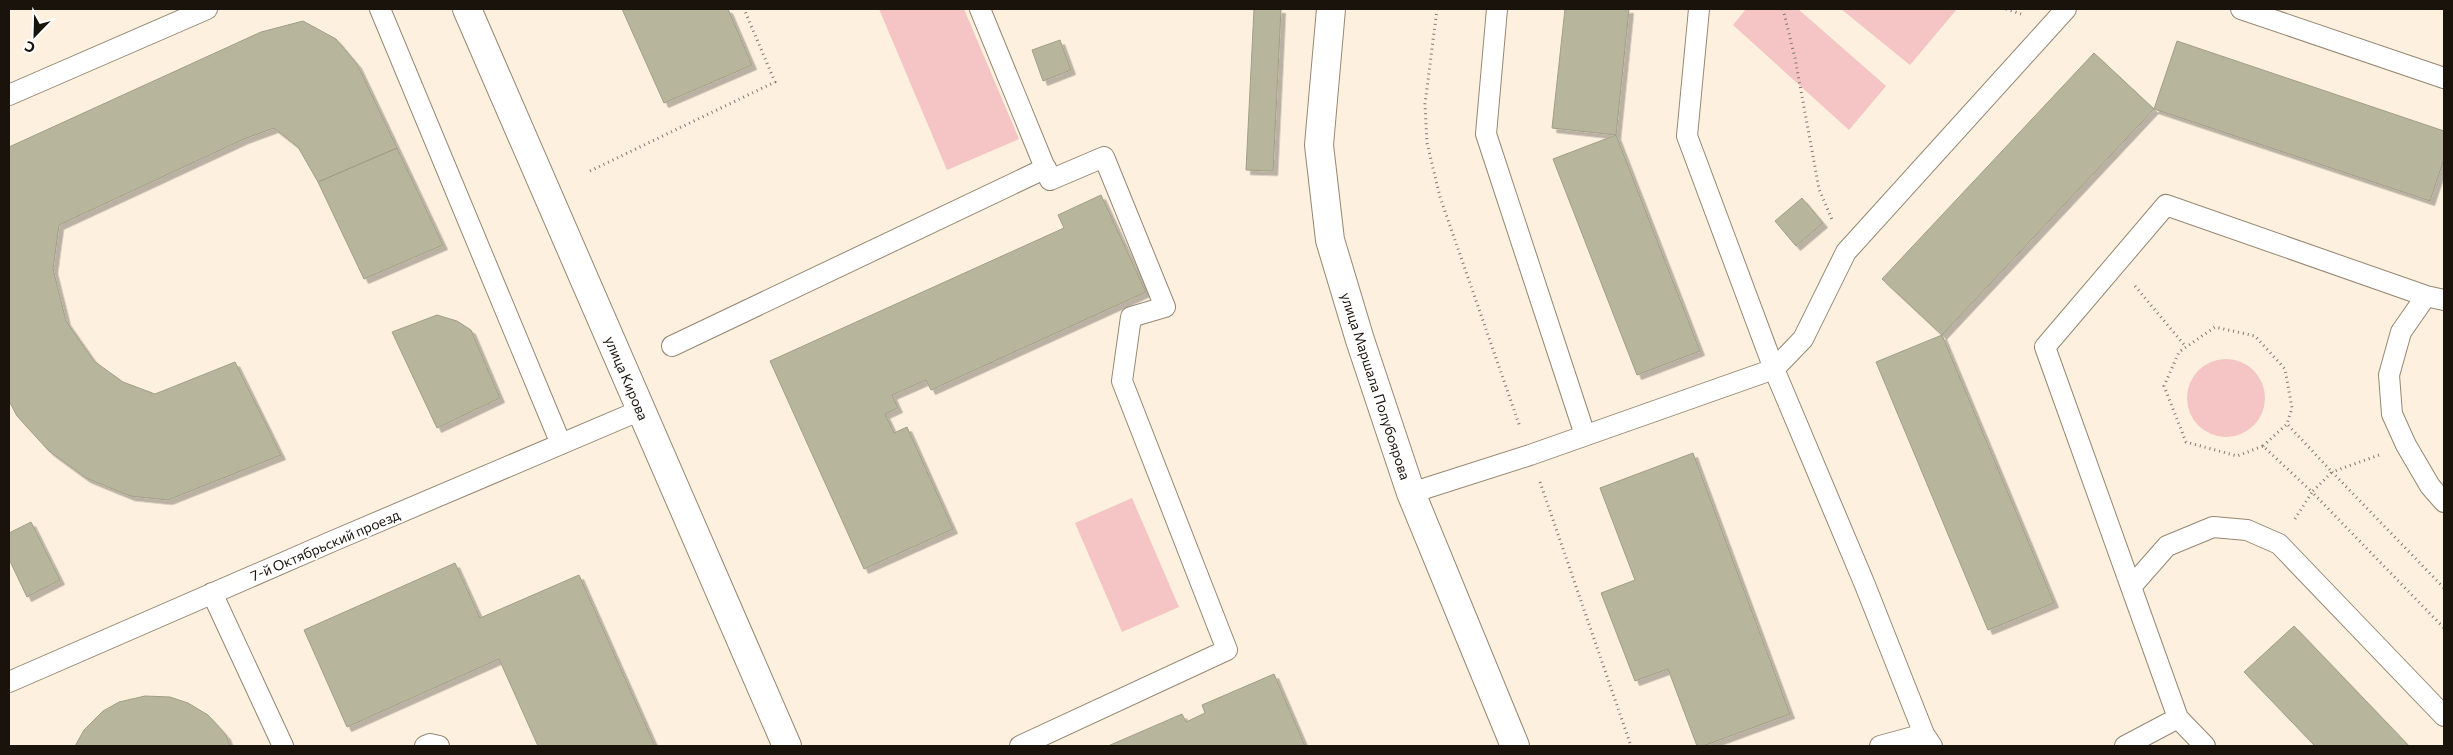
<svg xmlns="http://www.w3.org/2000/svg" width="2453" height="755" font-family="Commissioner,sans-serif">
  <defs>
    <filter id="shadow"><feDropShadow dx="4.5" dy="4.5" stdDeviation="0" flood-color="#0004"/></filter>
  </defs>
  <rect width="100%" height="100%" fill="#fdf0de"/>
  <path fill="#f5c4c4" d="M879,9h85l55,130 -72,31z
    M1746,9h52l88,77 -37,44 -116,-105z
    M1841,9h116l-47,56z
    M2187 398a39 39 0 1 1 78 0a39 39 0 1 1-78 0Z
    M1132,498l47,109 -57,25 -47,-109z"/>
  <path fill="#b7b69d" stroke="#a09f86" filter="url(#shadow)" d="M622,9h106l24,56 -88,38z
    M1254,9h27l-8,162 -27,-1z
    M1565,9h64l-13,126 -64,-7z
    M303,21l33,18 21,25 40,84 -79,34 -20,-35 -24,-19 -30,11 -185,86 -6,44 13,52 28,40 29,21 32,12 80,-32 46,93 -113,45 -38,-4 -44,-18 -37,-27 -32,-35 -8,-15v-254l252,-115z
    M1060,40l11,30 -28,11 -11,-31z
    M2177,41l267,90v28l-14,42 -276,-92z
    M2094,53l60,56 -212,226 -60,-56z
    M1616,135l84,216 -63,24 -84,-216z
    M397,148l46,97 -79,34 -46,-97z
    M1101,195l45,97 -215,98 -5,-10 -34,15 6,13 -13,6 9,19 13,-6 46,102 -89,40 -94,-208 294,-133 -6,-13z
    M1802,198l21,25 -27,23 -21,-25z
    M437,315l20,6 14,9 29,68 -63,30 -45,-96z
    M1942,335l112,268 -66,27 -112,-268z
    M1693,453l97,261 -87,32h-6l-29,-77 -33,12 -34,-88 34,-13 -35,-92z
    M31,522l29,58 -33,17 -18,-38v-26z
    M455,563l25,55 99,-43 76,171h-117l-39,-87 -152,68 -43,-97z
    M2294,626l115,120h-94l-71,-74z
    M1274,674l31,72h-197l74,-32 4,8 19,-9 -3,-8z
    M145,696l25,1 18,6 20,12 18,20 4,11h-155l9,-16 19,-19 16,-9z"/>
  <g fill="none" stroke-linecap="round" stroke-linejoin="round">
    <g stroke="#968772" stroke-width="22">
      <path id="lane" d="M380,9l181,435
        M980,9l70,171 54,-23 61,150 -34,10 -9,64 105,269 -207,96
        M1497,9l-11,125 99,301
        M1699,9l-12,127 87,233 91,216 59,149
        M2241,9l203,69
        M9,95l198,-86
        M2426,296l-25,36 -12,43 3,39 14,31 24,41 14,16
        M672,346l374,-178
        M1411,493l119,-38 244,-86 29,-30 43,-87 220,-243
        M2131,587l36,-41 46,-19 34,3 32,14 165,172
        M212,593l71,153
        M9,682l324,-141 308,-131
        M425,746l5,-2 9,2
        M1880,746l44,-12 8,12
        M2125,746l53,-28
        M2205,746l-27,-28 -133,-371 121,-142 260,91 18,4"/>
    </g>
    <g stroke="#968772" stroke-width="30">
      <path id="secondary" d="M467,9l320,737
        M1331,9l-12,136 11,95 30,100 51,153 104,253"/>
    </g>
    <path stroke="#81776b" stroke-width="3" stroke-dasharray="1 4" stroke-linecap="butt" d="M1437,9l-12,95 2,39 13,54 80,230
      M1783,9l12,49 24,131 14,33
      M2006,9l15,5
      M590,171l185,-89 -31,-73
      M2135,286l51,61
      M2263,446l24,-22 5,-16 -7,-39 -30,-33 -40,-9 -36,25 -15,34 22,56 51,14 26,-10 49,46 20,-20 -45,-48
      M2379,455l-47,17 112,116
      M1540,482l91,264
      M2295,519l17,-27 132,136"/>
    <use href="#lane" stroke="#fff" stroke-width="20"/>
    <use href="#secondary" stroke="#fff" stroke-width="28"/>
  </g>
  <g text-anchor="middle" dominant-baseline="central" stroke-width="4" stroke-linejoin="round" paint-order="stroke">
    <g font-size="14" fill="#19130b" stroke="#fff">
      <text transform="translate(627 378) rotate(67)">улица Кирова</text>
      <text transform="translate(1376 386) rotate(72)">улица Маршала Полубоярова</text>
      <text transform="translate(325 545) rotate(-23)">7-й Октябрьский проезд</text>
    </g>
  </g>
  <rect width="2453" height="755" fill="none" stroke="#19130b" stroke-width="20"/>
  <g transform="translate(35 35) rotate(203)" stroke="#ffffff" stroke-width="4" paint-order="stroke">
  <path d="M0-4L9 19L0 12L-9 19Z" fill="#19130b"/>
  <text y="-8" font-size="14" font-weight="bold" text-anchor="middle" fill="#19130b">С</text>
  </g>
</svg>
